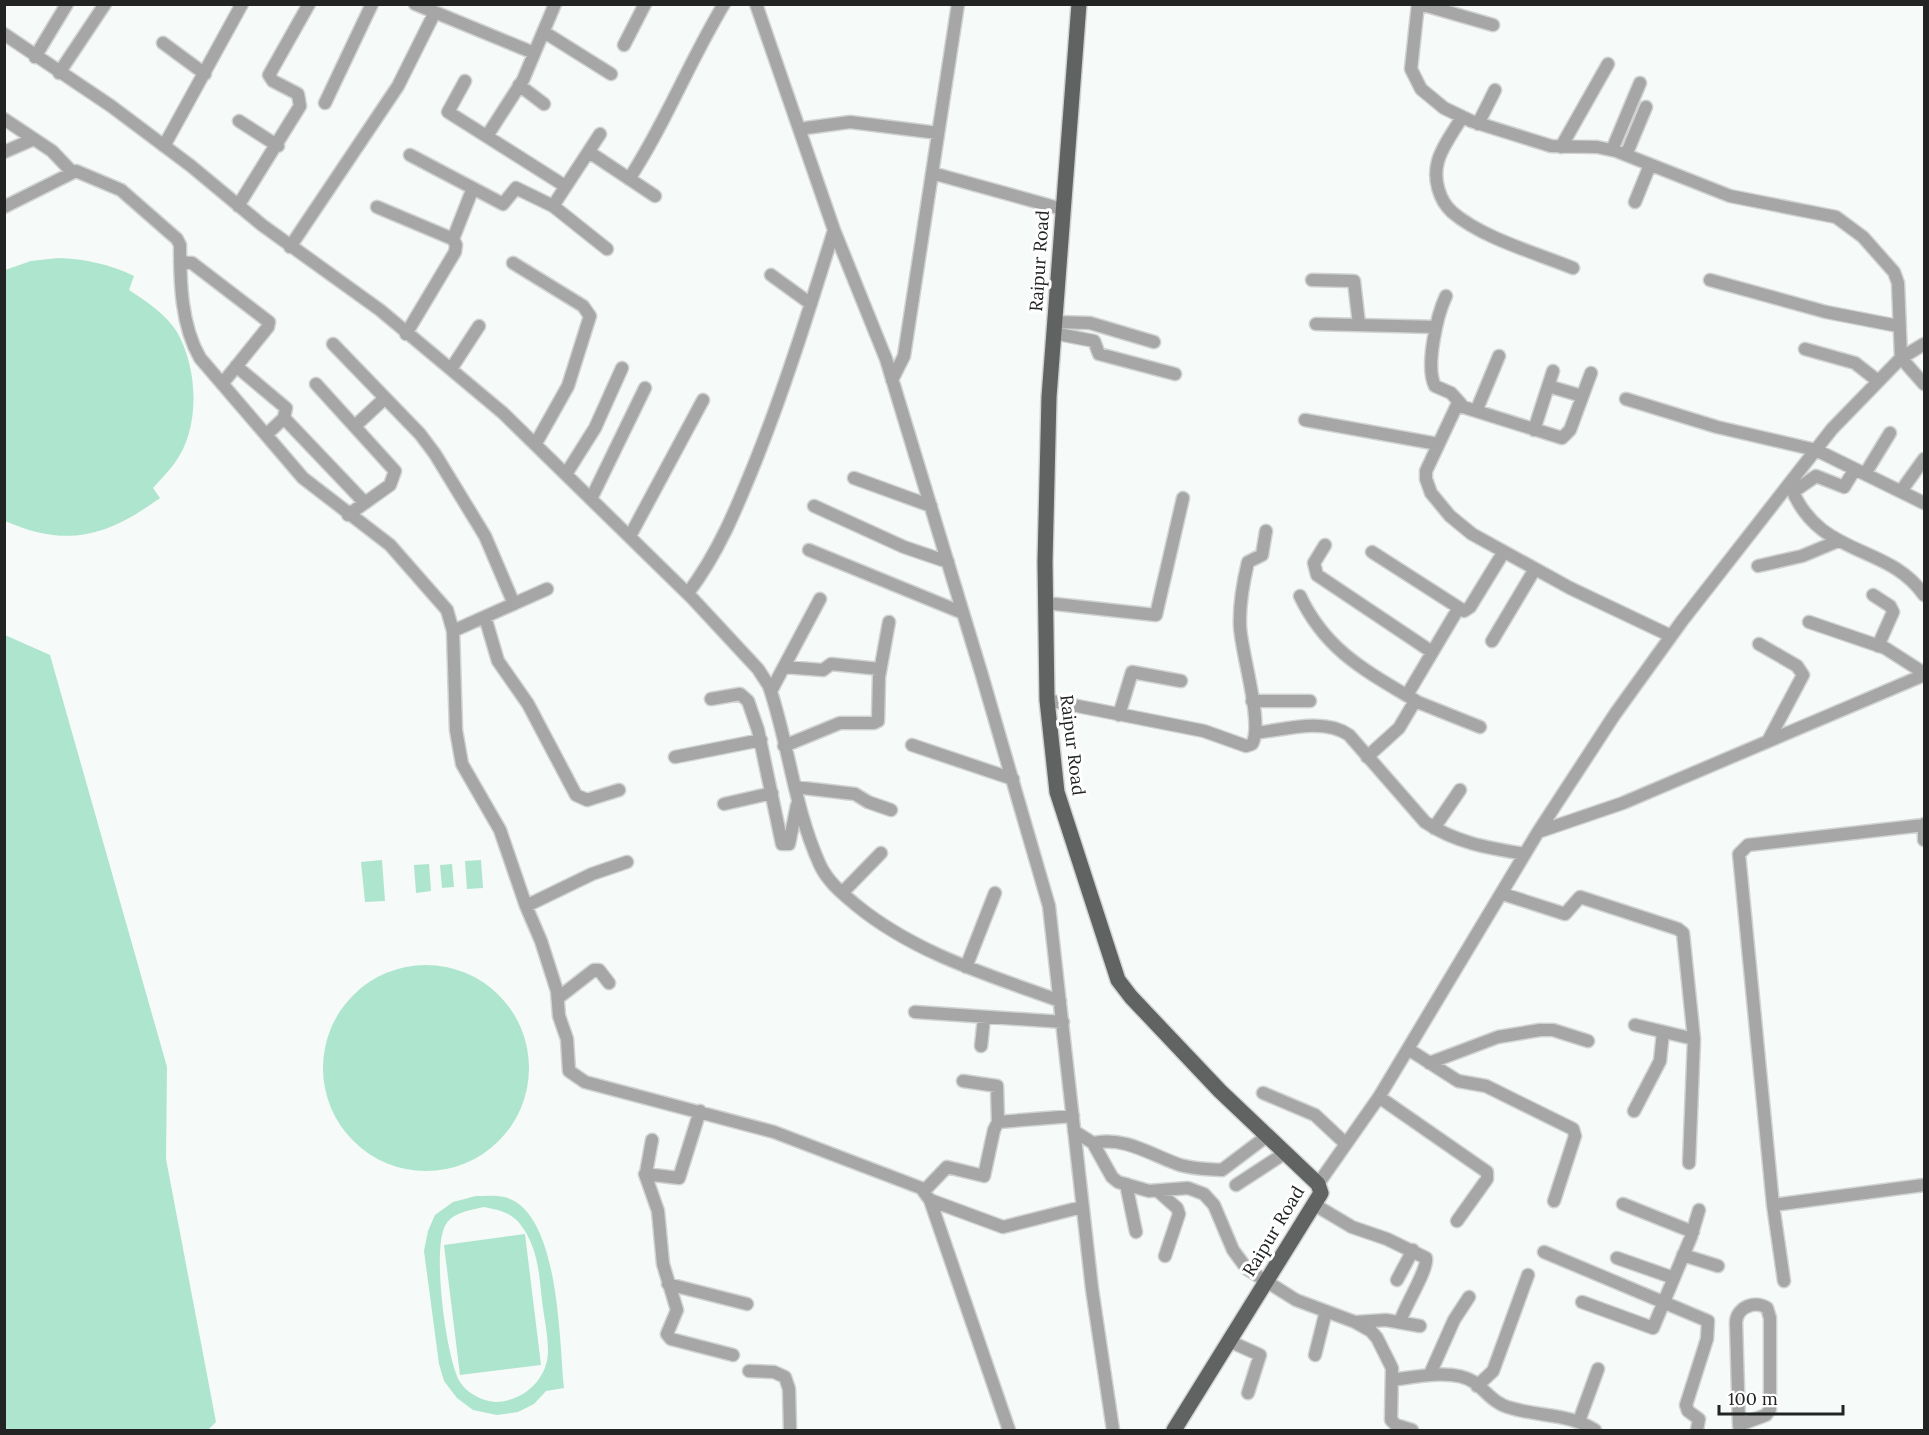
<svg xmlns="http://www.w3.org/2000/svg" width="1929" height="1435" font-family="Lora,serif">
  <rect width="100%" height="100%" fill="#f6faf8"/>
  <path fill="#aee5ce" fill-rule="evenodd" d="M58,258c28,1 51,6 76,18l-5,14c17,11 37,24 48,42 21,37 24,96 -3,132 -6,8 -14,16 -21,24l7,10c-54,39 -93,50 -155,23v-251l26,-9z
    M5,635l45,20 117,412 -1,92 50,263 -8,8h-203z
    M382,860l3,41 -20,1 -4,-40z
    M481,860l2,28 -16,1 -2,-28z
    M429,864l2,27 -15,2 -2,-28z
    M452,864l2,23 -12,1 -2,-23z
    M323 1068a103 103 0 1 1 206 0a103 103 0 1 1-206 0Z
    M476,1196c9,0 20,-1 28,1 56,13 55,145 60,191l-18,3 -12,13 -16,8 -21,3 -24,-5 -16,-12 -13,-17 -5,-17 -15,-113 4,-20 7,-16 18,-13zM484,1207c14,3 27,5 36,17 18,23 19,49 22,77 2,16 6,34 6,50 0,29 -26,51 -53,51 -13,-1 -28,-9 -35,-20 -14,-23 -28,-132 -15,-156 7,-14 26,-16 39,-19z
    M525,1234l16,131 -81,10 -16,-130z"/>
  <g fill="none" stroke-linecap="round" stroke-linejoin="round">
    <g stroke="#d0d3d2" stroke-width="15">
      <path id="minor" d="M415,4l119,49
        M756,4l78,226 52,129 95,313 68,234 43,383 21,141
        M1418,4l-7,65 10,20 23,19 27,13 80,25 46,1 19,4 114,45 106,21 27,20 31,35 4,11 3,75 23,26
        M1420,4l73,21
        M544,32l67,42
        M4,34l107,72 80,60 71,59 118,85 123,103 189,185 66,71 11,17c20,58 25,122 51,179 8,17 22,28 36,40 60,49 133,70 204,96
        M163,43l42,31
        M624,45l21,-41
        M35,57l32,-53
        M59,73l46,-69
        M465,81l-17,31 117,74
        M519,85l25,19
        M325,103l47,-99
        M1462,117c-8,14 -20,29 -24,44 -5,18 1,39 14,51 30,26 84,41 121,56
        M4,119l48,32 20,21
        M239,121l39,25
        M1478,124l17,-34
        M806,128l44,-6 88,11
        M487,136l36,-56 32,-76
        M164,146l78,-142
        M1561,147l47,-83
        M1612,150l28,-67
        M4,152l30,-13
        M589,152l66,44
        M410,155l93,49 13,-16 37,18 54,43
        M1626,155l20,-48
        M932,173l130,36
        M629,179c36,-55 60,-117 95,-175
        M1635,202l15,-37
        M238,206l62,-100 -2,-12 -25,-13 -4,-6 40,-71
        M553,206l47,-72
        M4,207l72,-36 45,19 56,49 3,6c0,37 1,80 20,113l103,120 87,67 57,65 6,21 3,99 6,34 38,66 26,76 15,35 16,50 2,25 8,23 2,32 16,11 189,50 147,56 9,12 79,230
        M377,207l76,32 3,6 -1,7 -49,82
        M453,239l20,-51
        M290,247l108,-161 36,-72
        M180,262l12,1 77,59 -1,5 -46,57
        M513,263l70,43 7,10 -22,70 -32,57
        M771,275l40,29
        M1312,280l42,1 5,43
        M1710,280l116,32 72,14
        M1446,296c-9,19 -21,71 -11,90l16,7 10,11
        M1054,322l36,1 64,19
        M1316,324l120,3
        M1053,333l41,8 5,13 76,20
        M333,344l87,90 15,20 50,82 29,68
        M1805,349l50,14 23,18
        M236,366l50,42 -2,10 -18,17
        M451,369l28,-43
        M1591,373l-21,57 -8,8 -105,-33 -31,66v8l5,14 19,23 22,18 98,54 101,48
        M892,380l12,-24 54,-352
        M316,384l79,87 -5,14 -42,30
        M1548,386l34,10
        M1626,399l91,28 99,23 108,53
        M1477,409l22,-53
        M284,418l81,85
        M1305,420l133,24
        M355,426l29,-27
        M1534,430l19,-59
        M566,474l29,-46 27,-60
        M1865,474l25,-41
        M854,478l77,28
        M1790,485c28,74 97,57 134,110
        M1901,491l23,-32
        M1793,492l23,-16 28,11 11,-18
        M591,499l54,-111
        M814,506l90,41 44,15
        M630,536l73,-136
        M1325,545l-11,18 3,12 115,77
        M809,550l154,63
        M1372,552l92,59 6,-4 33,-54
        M1758,566l44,-10 36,-15
        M688,593c31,-41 49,-86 68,-133 30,-75 54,-153 78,-230
        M1873,595l17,11 3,6 -15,34
        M1300,596c26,55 66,75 116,105
        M1046,603l110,12 27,-117
        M485,617l13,44 30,43 48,91 11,5 32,-10
        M1809,622l76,26 39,25
        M453,631l94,-42
        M1492,641l43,-72
        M1759,644l38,22 6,9 -35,66
        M784,667l39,3 8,-6 49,5
        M771,691l49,-92
        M1407,695l51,-86
        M711,699l29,-5 8,7 10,29 24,114h7l8,-39
        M1047,700l157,31 42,15 6,-2c12,-20 -11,-91 -12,-118 -1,-22 3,-43 8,-64l14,-7 4,-24
        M1252,701h58
        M1119,715l13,-43 49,9
        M1255,733c28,-3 69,-16 94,2l76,87c31,21 64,26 100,32
        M912,745l101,34
        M784,746l56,-23h34l4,-2 1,-44 10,-55
        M675,757l86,-17
        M1367,757l32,-29 16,-27 65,26
        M795,787l60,7 13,8 23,8
        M724,804l48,-11
        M1924,824v16
        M1434,828l26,-38
        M1538,832l85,-29 301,-128
        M842,893l39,-40
        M1503,894l62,20 15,-17 98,32 5,4 11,106 -5,124
        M526,906l66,-32 35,-12
        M966,967l29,-74
        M558,998l36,-28h5l10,13
        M915,1012l148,10
        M1635,1025l59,14
        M981,1046l3,-28
        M1408,1049l50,32 28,5 87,43 2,7 -21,65
        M1429,1063l69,-26 42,-7h13l35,11
        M963,1081l34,5 1,36
        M1263,1093l52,22 31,29
        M1379,1097l108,75v7l-30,42
        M700,1111l-21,67 -34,-4 13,37 5,53 14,46 -10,24 4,5 62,16
        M1634,1111l26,-50 3,-29
        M1074,1131l19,12 19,34 6,5 31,9 39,-3 16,6 10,11 19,45 14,19 49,31 59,22 16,9 6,7 15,30 -1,52 5,5 16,5
        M1093,1143c32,-7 58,12 87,22 13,4 29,4 42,5l45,-34
        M646,1173l6,-33
        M1126,1184l10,48
        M1318,1184l61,-87 159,-265 77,-118 67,-93 150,-192 69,-71 23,-14
        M1236,1185l49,-32
        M924,1191l23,-24 37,9 10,-46 4,-8 75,-6
        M1159,1192l18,16 2,6 -14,42
        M930,1200l73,27 79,-20
        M1623,1204l70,28
        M1315,1205l37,22 35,12 39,19c2,12 -21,47 -26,64
        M1773,1205l151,-20
        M1544,1252l164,69 -1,18 -21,66 2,6 11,8 -2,11
        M1683,1255l35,11
        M1617,1258l57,20
        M1397,1280l16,-30
        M1784,1281l-11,-76 -34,-351 9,-9 176,-20
        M668,1284l79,20
        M1582,1302l71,26 38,-91 8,-27
        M1356,1322l30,-2 34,6
        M1229,1341l31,14 -12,38
        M1315,1355l11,-44
        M749,1371l25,1 11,5 4,12 1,41
        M1430,1374l24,-54 15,-23
        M1392,1380c22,-3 62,-12 82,2 13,10 20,22 37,26 29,9 57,5 84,22
        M1477,1386l16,-15 35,-96
        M1579,1421l19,-52
        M1739,1425l27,-10 4,-6v-91l-3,-10c-12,-8 -30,-1 -31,14l3,103 1,5"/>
    </g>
    <g stroke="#d0d3d2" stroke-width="18">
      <path id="major" d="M1079,4l-30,393 -4,165 2,138 10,92 61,188 13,17 89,94 98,93 3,9 -147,237"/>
    </g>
    <use href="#minor" stroke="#a5a6a5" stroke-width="12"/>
    <use href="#major" stroke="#606361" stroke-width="15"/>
  </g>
  <g text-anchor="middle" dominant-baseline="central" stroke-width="6" stroke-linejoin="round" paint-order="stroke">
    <g font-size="18" fill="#222423" stroke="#fff">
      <text transform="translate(1039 261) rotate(-86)">Raipur Road</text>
      <text transform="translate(1073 745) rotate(83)">Raipur Road</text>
      <text transform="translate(1273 1231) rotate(-59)">Raipur Road</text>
    </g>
  </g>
  <rect width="1929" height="1435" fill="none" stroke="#222423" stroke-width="12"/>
  <path d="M1719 1405v9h124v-9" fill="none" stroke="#222423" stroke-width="3"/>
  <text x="1728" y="1405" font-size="18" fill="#222423" stroke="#ffffff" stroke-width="4.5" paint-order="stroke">100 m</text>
</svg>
